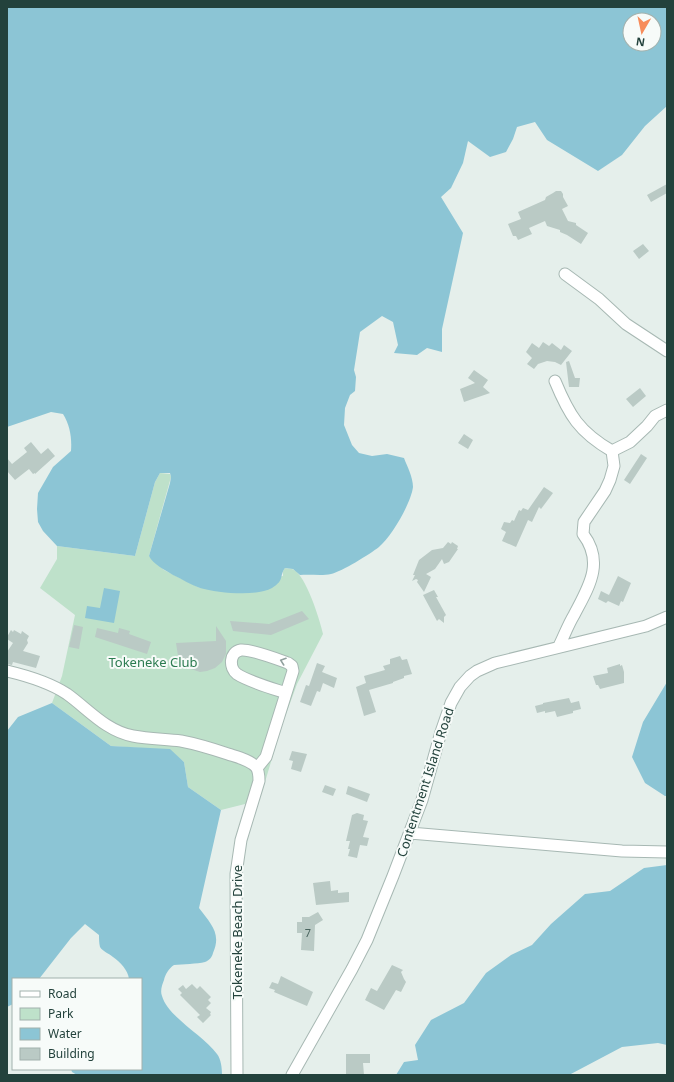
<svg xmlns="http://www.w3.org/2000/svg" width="674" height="1082" font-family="'Noto Sans',sans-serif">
  <rect width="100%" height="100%" fill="#e5efeb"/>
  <path fill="#bee1ca" d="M160,473l10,1 1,3 -22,79 15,14 36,18 83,-12v-5l2,-3c3,1 7,0 9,2 12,6 26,50 29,64l-26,50 -15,41 -20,67 -17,12 -24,6 -33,-23 -4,-25 -14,-12 -59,-4 -59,-43 10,-27 13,-61 -35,-27 17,-29v-13l78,10 20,-74z"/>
  <path fill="#8cc5d5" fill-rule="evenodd" d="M7,7h660v99l-22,20 -23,29 -24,16 -51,-31 -12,-18 -18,5 -4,12 -7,13 -16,5 -22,-16 -5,22 -12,25 -10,9 22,36 -21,96v23l-15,-4 -10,7 -23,-2 4,-8 -5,-23 -11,-6 -22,16 -6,38 2,7 -1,14 -5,4 -5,13 -1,17 8,20 7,8 13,3 15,-2 17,4c3,8 9,19 9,29 -2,16 -21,49 -34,60 -9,7 -38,25 -48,27 -9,2 -21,0 -31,1l-7,-6 -8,-1c-6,8 0,12 -13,20 -16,9 -54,5 -72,0 -9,-3 -18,-9 -27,-13 -8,-5 -20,-11 -24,-19l21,-73 1,-6 -1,-4h-10l-5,9 -20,74 -78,-10 -14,-15 -5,-9 -1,-13 1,-16 15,-26 18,-16c1,-13 -1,-26 -8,-37l-12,-2 -44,15zM630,20h24v24h-24z
    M104,588l16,3 -6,32 -29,-5 2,-12 13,2z
    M667,682v114h-2l-20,-13 -13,-26 11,-35z
    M52,703l59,43 59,3 14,13 4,25 33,23 -22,98c11,15 23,25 14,45 -1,4 -3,7 -8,9 -8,2 -22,2 -31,3 -5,3 -9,10 -10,15 -2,5 -4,11 -2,16 6,21 41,39 55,58 4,5 5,14 5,21h-145l-5,-3 -1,-3h70v-90h-12c-1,-9 -9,-17 -16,-22 -4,-4 -10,-5 -13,-10 -1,-4 -1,-8 -1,-12l-14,-11 -14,14 -32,41h-26v25l-6,3v-276l11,-14z
    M667,865v180l-9,-2 -36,4 -53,28h-173l8,-13 14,-2 -3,-15 16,-25 33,-17 22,-30 25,-18 21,-10 19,-21 34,-30 25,-3 34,-23z"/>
  <path fill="#bacac5" d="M667,184v9l-16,9 -4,-7z
    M556,191h5l2,3v3l5,9 -6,3 6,12 8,2v2l12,8 -7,11 -14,-9 -7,-3v-2l-13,-4 -2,-5 -16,7 3,6 -14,6 -2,-4h-3l-5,-12 13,-5 -3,-7 27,-12 1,-3 7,-4z
    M643,244l6,7 -10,8 -6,-8z
    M543,342l6,4 3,-3 9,7 3,-5 8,6 -11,14 -6,-3 -8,-1 -9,3 -4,5 -7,-5 5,-6 -6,-6 6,-9 7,5z
    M569,361l6,17h5l-1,9h-10l-3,-25z
    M474,370l14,10 -5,7 7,6 -26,9 -4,-13 15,-6 -7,-5z
    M640,388l6,8 -13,11 -7,-8z
    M464,434l9,6 -5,9 -10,-6z
    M31,442l10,12 7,-6 7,8 -20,18v-1l-2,1 -4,-5 -14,11 -8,-9v-13l5,6 15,-12 -3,-4z
    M641,454l6,4 -17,26 -6,-4z
    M544,487l9,6 -12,16 -2,-2 -7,15 -4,-2 -12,27 -14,-6 4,-9 -5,-3 3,-7 6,1 2,-3 2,1 5,-11 2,1 2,-3 5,2z
    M448,542l3,2 1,-2 6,4 -1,3h1l-9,13 -5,2 -2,-5 -7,10 -9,5 5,3 -7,15 -7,-10 1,-2 -2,-1 -4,2 3,-6h-2l6,-15 13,-10 11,-2z
    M618,576l13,7 -8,19 -2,-1 -2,5 -11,-5 -2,2 -8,-4 3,-8 8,4z
    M434,590l4,7h-2l10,18 -2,2v6l-5,-4 -2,2 -14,-26z
    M302,611l7,8 -38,16 -38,-4 -3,-10 39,3z
    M74,625l9,2 -4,22 -10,-2z
    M216,626l10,15v13l-4,8 -7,6 -8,3 -7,1 -12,-4 -6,-4 -4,-8 -2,-13 40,-2z
    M97,628l21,5 1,-5 11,3 -1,3 22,8 -4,12 -52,-17z
    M11,630l2,2 1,-2 7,4 1,-3 7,5 -2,4 1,3 -5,8 17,5 -4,12 -23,-6 -1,3 -5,-1v-12l6,-9 -6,-4v-2z
    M400,656l2,4 5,-1 5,15 -8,2v2l-11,4v1l-24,7 7,22 -12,4 -8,-29 10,-4 -2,-7 21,-6 -2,-4 7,-2v-5z
    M317,663l8,3 -3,6 15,6 -3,10 -11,-5 -3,9 -3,-1 -6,15 -11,-4 6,-17 3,1z
    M620,664v2l2,-1 2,7v11l-24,6 -2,-4h-2l-3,-9 15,-3 -1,-5z
    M569,698l2,5 8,-2 2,8 -8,2v2l-16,4 -2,-6 -10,2v-2l-8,2 -2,-7 8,-2v-1z
    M292,751l15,3 -6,18 -10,-3 2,-8 -4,-1z
    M325,785l11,4 -3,7 -11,-4z
    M348,786l22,8 -3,8 -21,-8z
    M357,813l7,2 -1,5 5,1 -5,16 6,1 -2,8 -7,-1 -3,13 -9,-2 2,-7h-2l2,-8h-4l6,-26z
    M330,881l1,10 7,-1v3l11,-1v10l-33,3 -3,-22z
    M318,912l5,8 -8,5 -1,26 -13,-1 1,-17h-5v-11h5v-5h7z
    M392,965l11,5 -2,2 3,7 2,3 -5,10 -5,-2 -12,20 -19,-10 6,-12 6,3z
    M281,976l32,16 -6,14 -33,-14 1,-2 -6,-2 3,-6 6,2z
    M192,984l5,5 3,-3 11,11 -3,3 3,3 -5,5 5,4 -1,2 1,1 -8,8 -6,-6 3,-2 -20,-20 2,-2 -4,-4 5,-4 3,4z
    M346,1054h24v9h-7l1,12h-18z"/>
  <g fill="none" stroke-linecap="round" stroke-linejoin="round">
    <g stroke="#a7b8b3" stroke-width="13">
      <path id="minor" d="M565,274l34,25 27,25 41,27
        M555,381c14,34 24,51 57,70l2,15 -4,14 -5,11 -21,31 -1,12c22,29 5,54 -9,81 -6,10 -10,21 -15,31
        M612,451l18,-9 17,-16 8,-10 12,-6
        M7,671c21,5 42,11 60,23 21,15 39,37 66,42 16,3 32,3 48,5 16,3 32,8 47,13 9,3 22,6 28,13 3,4 3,9 3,14l-18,59 -5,34 1,201
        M257,768l9,-11 27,-86 -1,-5 -4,-3c-11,-4 -37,-14 -47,-13 -12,2 -12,18 -4,24 10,7 37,15 49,19
        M410,833l212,18 45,1
        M292,1075l60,-106 15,-29 26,-64 29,-76 19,-68 10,-29 9,-16 10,-11 7,-5 18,-8 151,-37 21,-9"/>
    </g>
    <use href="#minor" stroke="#fff" stroke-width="11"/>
  </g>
  <defs><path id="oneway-chevron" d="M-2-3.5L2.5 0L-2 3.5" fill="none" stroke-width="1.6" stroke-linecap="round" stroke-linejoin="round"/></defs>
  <use stroke="#91a09e" href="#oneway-chevron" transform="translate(283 661) rotate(-161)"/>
  <g text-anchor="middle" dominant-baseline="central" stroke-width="4" stroke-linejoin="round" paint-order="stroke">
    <g font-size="11" fill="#49645e">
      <text x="308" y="932">7</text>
    </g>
    <g font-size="13" fill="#2b7b50" stroke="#f7fbf9">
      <text x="153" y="662">Tokeneke Club</text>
    </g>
    <g font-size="13" fill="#23423c" stroke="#f7fbf9">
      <text transform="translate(425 782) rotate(-72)">Contentment Island Road</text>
      <text transform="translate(237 932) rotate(-90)">Tokeneke Beach Drive</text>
    </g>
  </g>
  <rect width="674" height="1082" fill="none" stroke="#23423c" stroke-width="16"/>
  <rect x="12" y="978" width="130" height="92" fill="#f7fbf9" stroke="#a2b1ad"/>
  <rect x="20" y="991" width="20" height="6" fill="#ffffff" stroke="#a2b1ad"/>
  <text x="48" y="998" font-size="12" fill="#23423c">Road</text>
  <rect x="20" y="1008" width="20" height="12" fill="#bee1ca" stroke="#a2b1ad"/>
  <text x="48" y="1018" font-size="12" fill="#23423c">Park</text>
  <rect x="20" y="1028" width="20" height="12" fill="#8cc5d5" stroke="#a2b1ad"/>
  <text x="48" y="1038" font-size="12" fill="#23423c">Water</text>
  <rect x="20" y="1048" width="20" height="12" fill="#bacac5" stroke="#a2b1ad"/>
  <text x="48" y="1058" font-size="12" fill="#23423c">Building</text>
  <g transform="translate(642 32) rotate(189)"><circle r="19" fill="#f7fbf9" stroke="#a2b1ad"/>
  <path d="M0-3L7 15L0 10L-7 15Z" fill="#f78c5b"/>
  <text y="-6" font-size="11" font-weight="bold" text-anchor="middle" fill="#23423c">N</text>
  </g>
</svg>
